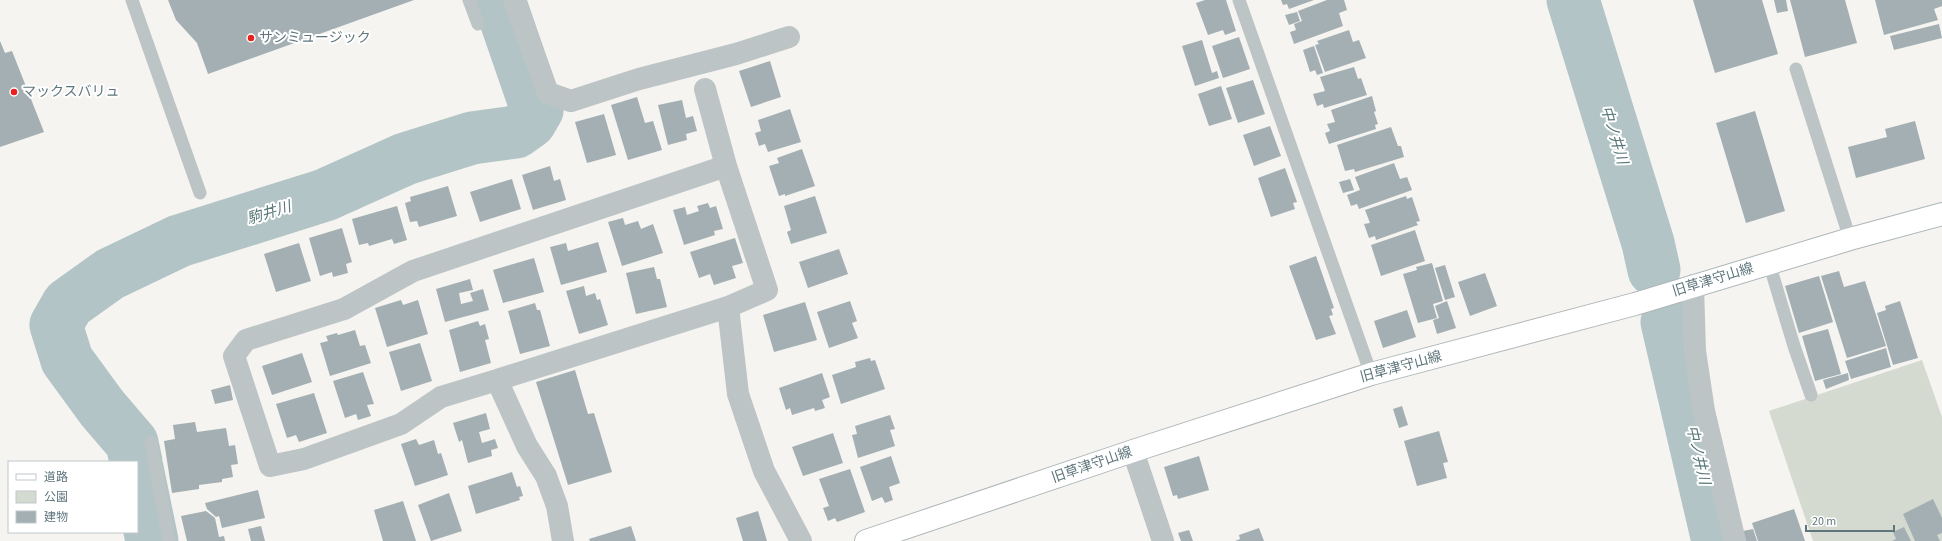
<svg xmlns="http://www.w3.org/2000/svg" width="1942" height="541" font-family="'Source Sans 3','Noto Sans JP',sans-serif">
  <rect width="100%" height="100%" fill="#f5f4f0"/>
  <path fill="#d5dad0" d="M1922,360l20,57v124h-129l-44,-130z"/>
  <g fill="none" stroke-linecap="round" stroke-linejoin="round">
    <path stroke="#b2c4c5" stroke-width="53" d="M1573,0l75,243 6,27
      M1667,322l51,219
      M136,462l-4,-19 -30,-35 -35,-48 -11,-35 12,-21 42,-30 69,-33 146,-46 80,-36 67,-21 44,-6 14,-10 7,-12 -38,-110
      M137,468l15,73"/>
  </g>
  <path fill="#a3afb2" d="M168,0h246l-206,74 -11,-31 -21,-23z
    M1205,0h21l10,31 -11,4 -2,-5 -15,5 -12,-32z
    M1281,0h33l-25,9 -2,-5 -4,1z
    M1327,0h17l3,10 -8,3 4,13 -49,18 -4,-12 6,-2 -2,-6 8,-3 -4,-10z
    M1693,0h69l16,54 -63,19z
    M1774,0h12l2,11 -11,2z
    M1790,0h55l12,43 -52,14z
    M1875,0h67v6l-8,3 4,11 -54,15z
    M1297,12l3,9 -11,4 -4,-10z
    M1939,24l3,14 -48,12 -4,-14z
    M1349,30l4,12 6,-2 7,18 -41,14 -10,-27 4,-1 -2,-3z
    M1239,37l11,32 -27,9 -11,-32z
    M1202,40l10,33 5,-2 2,7 -24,8 -13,-40z
    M0,41l5,12 7,-2 32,81 -44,15z
    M1314,46l9,27 -6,2 -2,-5 -5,2 -7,-22z
    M770,61l11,36 -30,10 -12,-36z
    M1354,67l4,12 3,-1 6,17 -43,13 -1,-4 -6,2 -4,-12 12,-3 -5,-14z
    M1253,80l12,34 -27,9 -12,-35z
    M1221,86l11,33 -23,7 -11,-32z
    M1372,96l4,15 -2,1 4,12 -3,1 1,4 -47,15 -4,-11 5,-2 -3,-7 8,-2 -4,-12z
    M637,97l8,26 8,-2 9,29 -34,10 -17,-55z
    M682,100l4,18 7,-2 4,15 -11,3 1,6 -19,5 -10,-40z
    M790,109l11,33 -33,10 -3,-8 -6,2 -4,-13 6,-2 -3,-11z
    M1755,111l30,100 -39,12 -30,-100z
    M604,114l12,41 -29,8 -12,-41z
    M1915,121l10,38 -69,19 -8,-31 39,-10 -2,-8z
    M1270,126l11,30 -27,10 -11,-31z
    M1391,127l7,19h3l3,11 -49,15 -1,-3 -9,2 -8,-26z
    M802,149l13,37 -30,10v-2l-6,2 -10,-30 10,-3 -2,-5z
    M1394,163l6,16 7,-2 5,13 -53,19 -2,-5 -6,2 -4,-11 13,-5 -5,-13z
    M550,166l4,15 6,-2 6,21 -33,10 -11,-35z
    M1285,168l12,34 -4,1 2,6 -24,8 -13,-39z
    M512,179l9,30 -41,13 -10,-30z
    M1350,179l4,11 -11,3 -4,-11z
    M448,186l9,30 -38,11 -2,-6 -7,1 -5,-19 6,-2 -1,-4z
    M815,196l12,37 -36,11 -4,-12 4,-2 -7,-24z
    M1406,196l1,3 5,-2 8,24 -4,1 2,3 -42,15 -1,-4 -6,2 -5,-14 6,-1 -5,-13z
    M708,203l2,5 6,-2 7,23 -9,2 1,4 -31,10 -11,-35 12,-3 2,8 12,-4 -2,-5z
    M397,206l10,34 -13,4 -2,-5 -23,7 -1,-3 -9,2 -7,-26z
    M623,218l2,7 13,-4 3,8 12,-5 10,29 -41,13 -14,-44z
    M342,228l10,34 -6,2 2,9 -15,4 -1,-5 -12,4 -11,-38z
    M1415,230l10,31 -44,15 -10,-31z
    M735,238l8,25 -11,3 4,12 -22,7 -4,-11 -11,4 -9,-26z
    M598,242l9,30 -46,13 -11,-38 16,-4 2,8z
    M299,243l12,38 -35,11 -12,-38z
    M839,249l9,25 -40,14 -9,-26z
    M1316,256l18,52 -3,1 2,6 -4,1 7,18 -20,6 -27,-74z
    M534,258l10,34 -41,11 -10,-33z
    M1432,263l11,38 -10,3 4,14 -19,5 -15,-49 14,-4 -1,-3z
    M1445,265l10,32 -10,3 -10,-32z
    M654,267l3,12h3l7,28 -31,7 -10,-41z
    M1839,271l5,16 21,-6 21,65 -39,12 -26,-82z
    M1485,273l12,33 -27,10 -12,-34z
    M1819,276l14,46 -34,11 -14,-47z
    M470,279l3,11 -14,3 2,11 12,-3 -3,-8 13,-4 6,21 -44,12 -9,-33z
    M584,286l2,10 9,-3 2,7 3,-1 8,26 -29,9 -13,-43z
    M401,300l2,5 15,-5 10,34 -41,13 -12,-39z
    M850,301l7,20 -5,2 6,15 -29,10 -12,-36z
    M1447,301l9,27 -19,6 -4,-14 6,-2 -4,-12z
    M1900,301l18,57 -25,7 -16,-52 9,-3 -1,-4z
    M805,302l12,38 -43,12 -11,-37z
    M535,303l2,7h3l10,36 -30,8 -12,-43z
    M1407,310l9,27 -33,11 -9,-27z
    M478,321l2,5 5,-2 4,15 -4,1 6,23 -31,9 -11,-42z
    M1828,329l13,45 -26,7 -13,-45z
    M355,330l5,16 5,-1 6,18 -41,13 -10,-33 8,-2 -2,-5 11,-3 1,2z
    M420,343l12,38 -31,10 -12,-39z
    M1886,348l5,19 -40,12 -6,-18z
    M302,353l10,29 -40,13 -10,-29z
    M870,358l1,3 4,-1 10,29 -44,15 -9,-29 24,-8 -1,-5z
    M575,370l13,44 6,-1 18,59 -44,13 -32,-103z
    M363,372l11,32 -7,1 4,11 -13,4 -2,-6 -11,4 -12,-37z
    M822,373l8,24 -8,3 3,8 -10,3 -1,-3 -22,7 -2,-7 -4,2 -7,-22z
    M1848,373l1,7 -23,9 -3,-9z
    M230,385l3,15 -18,4 -4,-14z
    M314,393l13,40 -28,9 -3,-7 -9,3 -11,-34z
    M1402,406l6,19 -9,3 -6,-19z
    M486,413l4,16 -11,3 3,11 13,-4 3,9 -7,2 1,6 -24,7 -6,-23 -3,2 -6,-19z
    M890,415l5,14 -5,1 5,16 -37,12 -6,-23 5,-1 -2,-8z
    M195,422l2,10 29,-4 3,18 6,-1 3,19 -7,1 2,12 -11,2v3l-23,3v4l-27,4 -8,-52 11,-2 -2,-14z
    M1439,431l9,31 -5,1 4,15 -30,8 -13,-45z
    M833,433l10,30 -40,13 -11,-29z
    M416,439l3,6 15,-5 4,14 3,-1 7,22 -33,11 -14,-42z
    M891,456l9,27 -11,4 4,13 -8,3 -3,-6 -10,4 -12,-34z
    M1199,456l10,34 -31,9 -1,-4 -4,1 -9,-29z
    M850,469l15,43 -28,10 -2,-4 -7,3 -5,-13 6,-2 -10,-27z
    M512,472l5,15 3,-1 3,10 -4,1 1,3 -44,14 -8,-28z
    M258,490l7,28 -43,10 -3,-12 -3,1 -9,-8 -2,-6z
    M449,493l13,38 -31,10 -13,-36z
    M1933,499l9,19v15l-5,2 3,6h-25l-12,-27z
    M403,501l13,40h-33l-9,-31z
    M1794,509l11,32h-47l-6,-18z
    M206,511l9,7 4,19 5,-1 1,5h-38l-6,-25z
    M758,511l9,30h-24l-7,-23z
    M261,526l4,15h-14l-3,-12z
    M631,526l5,15h-46l-1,-2z
    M1904,527l7,14h-19l4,-2 -3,-7z
    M1259,528l5,13h-29l5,-2 -1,-4z
    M1753,529l4,12h-11l-3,-10z
    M1189,530l4,11h-12l-3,-8z"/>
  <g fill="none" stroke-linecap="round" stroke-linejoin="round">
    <g stroke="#adb6b9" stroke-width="24">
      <path id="secondary" d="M866,541l267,-90 238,-77 264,-70 215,-65 92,-25"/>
    </g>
    <path stroke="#bdc4c6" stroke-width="13" d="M132,0l68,193
      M469,0l9,24
      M1239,0l132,374
      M1796,69l54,170
      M1769,263l25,83 17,49
      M151,442l18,99"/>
    <path stroke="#bdc4c6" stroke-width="22" d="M514,0l34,93 23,8 68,-22 97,-25 53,-17
      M705,89l21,77 41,124 -39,17 10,87 26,77 37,70
      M1693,285l2,66 9,60 31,130
      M497,380l231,-73
      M1133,451l30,90
      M563,541l-6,-35 -11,-30 -19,-30 -30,-66 -56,17 -40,27 -97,35 -34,7 -36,-110 12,-16 98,-31 69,-38 313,-105"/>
    <use href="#secondary" stroke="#fff" stroke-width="22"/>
  </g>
  <g fill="#e8201e" stroke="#fff" stroke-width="1.5">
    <circle cx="251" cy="38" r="4"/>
    <circle cx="14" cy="92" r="4"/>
  </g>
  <g text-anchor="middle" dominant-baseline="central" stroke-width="4" stroke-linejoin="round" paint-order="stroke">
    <g font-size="14" fill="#5f767d" stroke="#fff" text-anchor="start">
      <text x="259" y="38">サンミュージック</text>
      <text x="22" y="92">マックスバリュ</text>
    </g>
    <g font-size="14" fill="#5f767d" stroke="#fff">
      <text transform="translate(1713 280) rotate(-17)">旧草津守山線</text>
      <text transform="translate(1401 367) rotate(-15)">旧草津守山線</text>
      <text transform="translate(1092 465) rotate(-19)">旧草津守山線</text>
    </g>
    <g font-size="15" font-style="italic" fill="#5a7879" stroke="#fff">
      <text transform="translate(1614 135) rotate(73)">中ノ井川</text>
      <text transform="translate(269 213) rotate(-17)">駒井川</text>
      <text transform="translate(1698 455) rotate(77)">中ノ井川</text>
    </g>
  </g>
  <rect x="8" y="461" width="130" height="72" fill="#ffffff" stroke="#bfc8cb"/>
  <rect x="16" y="474" width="20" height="6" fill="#ffffff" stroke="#bfc8cb"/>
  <text x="44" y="481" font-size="12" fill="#5f767d">道路</text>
  <rect x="16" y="491" width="20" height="12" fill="#d5dad0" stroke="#bfc8cb"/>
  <text x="44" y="501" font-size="12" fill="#5f767d">公園</text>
  <rect x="16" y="511" width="20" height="12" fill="#a3afb2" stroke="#bfc8cb"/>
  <text x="44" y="521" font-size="12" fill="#5f767d">建物</text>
  <path d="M1806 525v6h88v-6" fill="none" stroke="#5f767d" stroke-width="2"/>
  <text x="1812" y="525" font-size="12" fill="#5f767d" stroke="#ffffff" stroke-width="3" paint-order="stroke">20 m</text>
</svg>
